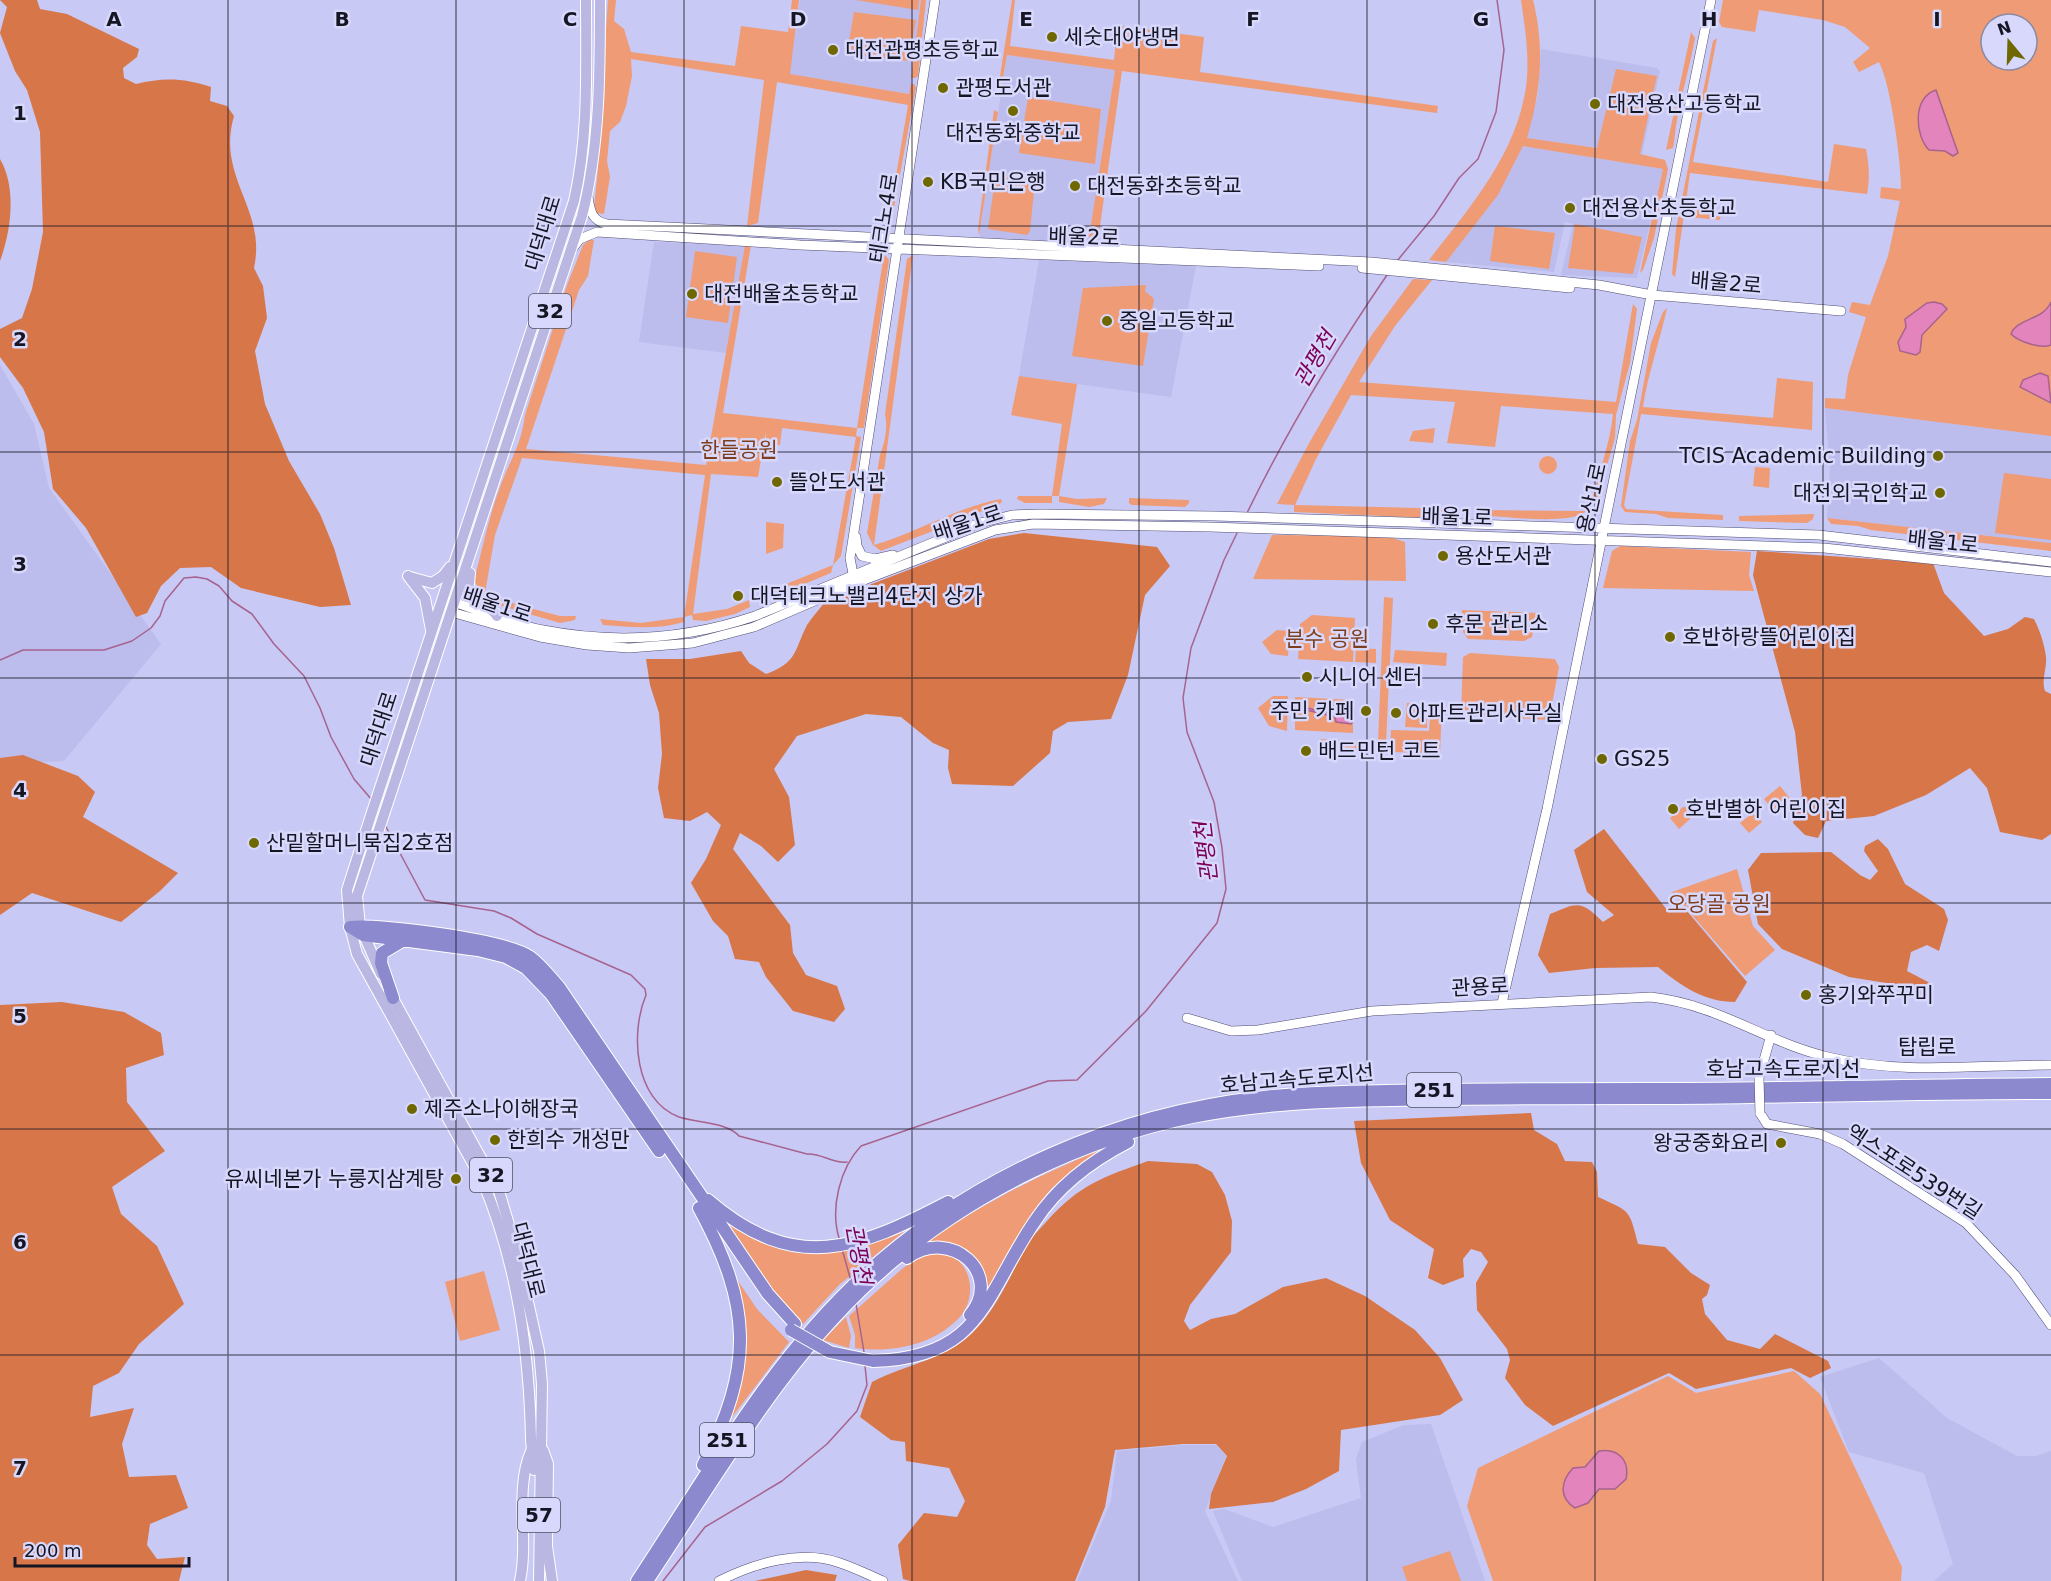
<svg xmlns="http://www.w3.org/2000/svg" width="2051" height="1581" font-family="'DejaVu Sans','Noto Sans KR',sans-serif">
  <rect width="100%" height="100%" fill="#c9c9f5"/>
  <path fill="#bcbced" d="M800,0h121l-11,94 -121,-20z
    M1541,49l116,19 3,3 -18,83 -116,-16 12,-43z
    M1007,55l108,15 -27,174 -105,-5 -4,-4z
    M1523,146l140,23 -26,109 -76,-3 12,-51 -8,-2 -11,50 -108,-10 52,-67z
    M654,242l91,3 -19,108 -87,-11z
    M1039,260l157,6 -25,131 -152,-21z
    M0,365l34,59 15,64 112,156 -97,117 -64,3z
    M1825,408l226,28v107l-224,-25 3,-49z
    M1879,1358l68,60 70,38h19l15,-5v130h-117l19,-17 -29,-91 -75,-21 -29,-75z
    M1431,1424l54,157h-243l-29,-70 11,-2 49,18 88,-29 -5,-39 6,-17 42,-17z
    M1185,1445h31l10,11 -21,55 33,70h-161l34,-80 6,-50z"/>
  <path fill="#ef9b75" fill-rule="evenodd" d="M608,0h8l-2,21 10,8 7,23 104,14 6,-40 47,6 4,-32h7l-9,74 119,20 2,-10h3l2,3 -25,137 -4,5 21,-124 -131,-23 -19,141 -11,3 17,-146 -133,-21 1,17 -6,30 -6,16 -10,9 -3,30 3,16 -6,37 -8,-1 -2,-5c8,-69 9,-139 14,-208z
    M856,0h63l-1,10z
    M921,0h5l-8,76 -3,2h-4z
    M1012,0h3l-5,46 104,14 3,-31 4,-3 83,11 -4,35 238,34 -1,7 -315,-42 -24,169 -10,4 27,-174 -108,-15 -7,40h-3z
    M1521,0h12c12,48 8,91 -6,138l70,10 19,-79 41,7 -17,78 25,6 3,9 -14,69 -11,32 -3,3 23,-104 -140,-23 -25,49 -52,67 -17,-2c41,-53 87,-105 97,-173 4,-29 -1,-59 -5,-87z
    M1723,0h328v436l-226,-28v-10l20,1 3,-24 18,-58 -17,-5 3,-10 18,3 18,-49 12,-55 -20,-3 1,-11 20,2c0,-28 -10,-104 -22,-127l-20,10 -6,-10 17,-14 -25,-21 -22,-7 -64,-10 -4,22 -33,-5 -3,-5zM1991,24h36v36h-36z
    M854,12l62,8 -7,41 -62,-8z
    M1691,32l4,6c-5,28 -13,54 -18,82 -2,9 -2,18 -4,28l-7,2z
    M1717,38l-24,124 135,20 6,-38 32,5c3,15 4,29 1,45l-177,-21 -15,104 -3,-3 4,-45 37,-188z
    M1028,97l73,12 -6,55 -76,-11z
    M994,110l4,2 -19,123 -1,-6z
    M996,172l39,9 -5,50 -3,4 -39,-6z
    M1690,207l31,4 -1,9 -32,-3z
    M1575,224l67,13 -9,37 -65,-6z
    M1495,226l60,7 -6,36 -59,-8z
    M589,240h5l-6,36 -9,14 -53,159 180,16 39,-220h6l-28,168 134,15 27,-174 5,6 -25,168h-7l-1,8 5,1 -20,119 -8,9 -2,8 -56,23 -4,-1 -2,-4 64,-26 23,-128 -74,-9 -2,17 -14,-1v-12l-8,45 -47,-3 -18,140 34,-5 22,-9 1,7 -15,7 -29,7 -13,-1 -1,-5 -8,2v5c-27,8 -53,5 -81,3l-3,-6 41,4 43,-6 21,-142 -183,-17 -27,77 -10,58 33,12 42,11h16l-1,4 -15,3 -72,-21 -14,-21c8,-31 14,-61 25,-91 10,-29 22,-43 26,-75l42,-130 16,-40z
    M695,251l42,6 -9,66 -42,-6z
    M913,255l-39,290c43,-12 82,-38 127,-46l1,3c-11,10 -22,8 -34,14 -29,14 -58,23 -87,35l-8,-6 -6,-12 13,-78c5,-13 8,-27 5,-41l22,-155z
    M1413,279l19,1 -37,46 -36,56 257,20 17,-98 4,5 -7,54 -14,52 -1,23 -18,61 -5,3c6,-30 18,-56 21,-88l-112,-8 -6,41 -48,-4 8,-41 -104,-7 -35,64 -21,46 165,4 -2,5 -32,4 -132,-6v-7l-17,-1 31,-59 63,-109z
    M1146,285l-1,6 9,8 -11,67 -71,-10 11,-68z
    M1667,308c-7,33 -19,65 -24,99l130,11 4,-40 36,4 -1,48 -171,-16 -17,91 2,4 97,6v5l-55,-2 -12,-4 -31,-2 -4,-6 9,-65 7,-21 14,-77 12,-31z
    M1019,376l58,8 -18,112 18,3 30,-1 -3,6 -15,3 -30,-5v-6h-7v7h-27l-8,-4 1,-3h34l10,-72 -51,-9z
    M1435,428l-2,15 -24,-2 4,-10z
    M1539 465a9 9 0 1 1 18 0a9 9 0 1 1-18 0Z
    M1755,467l15,1 -1,20 -16,-2z
    M2004,473l47,6v61l-56,-7z
    M1129,498l60,2v3l-4,4 -53,-2 -3,-2z
    M1483,510l103,1c-15,14 -75,6 -96,5z
    M1814,514l-1,5 -6,4 -68,-2v-5z
    M1827,518l224,25v8l-180,-21 -13,-4 -27,-2z
    M766,522l18,2 -1,24 -17,6z
    M1272,535l114,1 19,6 1,39 -153,-2z
    M1620,546l131,6 -2,23 5,16 -151,-3 9,-37z
    M1384,597l9,1 -7,144h-8z
    M1462,610l75,3 -5,24 -8,4 -56,-2 -5,-7z
    M1312,615l43,3 -2,44 -55,-3 2,-35z
    M1277,630l13,1 -2,25 -17,-2 -9,-12z
    M1356,648l20,1v14l-21,-1z
    M1395,650l52,3 -1,13 -53,-4z
    M1470,653l85,6 4,8 -10,53 -88,-5 2,-58z
    M1273,696h15l-1,35 -18,-5 -11,-18z
    M1295,697l58,3v33l-58,-3z
    M1407,703l20,1v24l-22,-1z
    M1431,704l11,1 -2,48 -50,-1 1,-22 38,1z
    M1321,739l48,4v8l-48,-4z
    M1780,786l13,16 -16,13 -13,-16z
    M1683,807h7v12l-11,10 -9,-11z
    M1754,812l8,10 -13,11 -9,-10z
    M1737,869l16,57 22,24 -30,26 -73,-84z
    M1100,1150l-48,38 -20,25 -51,90v-24l-20,-30 -17,-7h-17c55,-38 112,-67 173,-92z
    M717,1216c73,52 110,44 190,13l-68,56 -36,39 -17,-15z
    M928,1253c5,0 13,-1 18,1 28,8 31,47 12,65 -27,27 -67,34 -103,29v-13l-6,-19 54,-48z
    M484,1271l16,59 -40,11 -15,-59z
    M734,1275l23,34 32,33 -63,83 12,-34z
    M846,1317l5,19 -2,12 -26,-8z
    M1794,1371l26,23 82,173 -1,14h-408l-26,-75 11,-38 190,-92 28,17z
    M1450,1551l11,30h-54l-5,-14z"/>
  <path fill="#d77648" d="M0,0h37l3,9 27,5 72,35 -2,8 -14,11 1,10 12,6c27,-7 49,-6 75,3l-1,14 17,5 7,10c-18,62 33,92 20,152l9,18 4,32 -12,33 10,53 24,57 31,53 14,34 17,57 -31,2 -79,-19 -30,-21 -31,1 -19,18 -14,27 -11,4 -50,-89 -33,-39 -9,-57 -21,-44 -23,-31v-28l22,-11 10,-29 11,-57 -3,-100 -13,-42 -12,-19 -15,-38 7,-26z
    M0,159c17,29 11,72 0,102z
    M1024,533l133,14 13,19 -25,29 -17,80 -17,44 -43,3 -15,9 -3,22 -37,33 -61,-2 -4,-16 1,-18 -16,-7 -32,-26 -35,-3 -69,22 -23,33 15,28 6,48 -17,17 -17,-16 -21,-13 -7,16 57,76 3,28 13,22 31,11 8,23 -11,13 -41,-11 -27,-34 -7,-15 -24,-3 -7,-23 -15,-15 -22,-38 15,-24 15,-34 -14,-13 -17,9 -26,-3 -6,-30 4,-34 -3,-41 -9,-28 -4,-26h44l51,-8 8,12 17,11c31,-11 28,-23 41,-49 5,-8 12,-15 18,-23l164,-63z
    M1757,551l176,12 11,30 40,43 24,-7 17,-12 9,2c6,12 10,24 12,38 1,13 -5,22 -1,34l6,3v140l-9,6 -42,-8 -13,-44 -17,-20 -44,27 -52,21 -48,5 -8,17 -13,-3 -12,-12 9,-28 -7,-63 -42,-157z
    M23,755l55,21 17,16 -12,25 95,56 -18,18 -39,31 -89,-29 -32,22v-157z
    M1604,829l63,81 10,-5 10,6 60,71 -12,20c-30,0 -54,-16 -77,-35l-63,1 -46,5 -11,-18 12,-41c28,-12 31,-14 53,8l11,-7 -27,-23 -13,-42z
    M1878,839l10,10 17,35 39,25 4,11 -9,31 -12,-6 -16,7 -4,19 23,12 2,8 -11,5 -22,-11 -50,-8 -67,-28 -24,-25 -10,-54 13,-17 70,-1 29,23 10,5 8,-9 -14,-20 1,-5z
    M62,1002l62,10 37,21 3,22 -38,13 1,34 38,49 -53,36 9,27 36,32 27,58 -45,40 -20,29 -26,13 -3,31 44,-9 -12,36 7,33 47,-2 12,33 -38,16 -3,21 10,14 28,-2 -6,24h-179v-576z
    M1531,1113l3,17 23,14 8,17 27,1 5,10 1,25c33,15 31,12 40,47l27,3 26,26 19,12 -3,10 -5,4 3,15 22,26 33,9 15,-15 53,27 3,7 -21,10 -19,-10 -95,21 -27,-16 -116,53 -28,-21 -20,-27 5,-18 -3,-11 -30,-39 -1,-27 12,-21 -7,-10 -10,-3 -8,10 1,18 -21,8 -15,-7 6,-29 -44,-29 -29,-57 -7,-42z
    M1148,1161l49,3 15,8 13,23 7,26 -1,31 -41,53 -6,16 6,9 21,-11 24,-5 48,-27 43,-9 39,18 50,34 25,28 23,42 -23,15 -99,15 -2,41 -33,18 -33,13 -64,7 2,-15 16,-38 -11,-12h-33l-68,6 -10,57 -30,74h-165l-7,-2 -5,-34 26,-32 33,4 8,-16 -16,-33 -43,-7 -1,-19 -14,-2 -31,-23 12,-35c34,-18 78,-23 105,-54 23,-25 35,-57 52,-86 5,-8 12,-14 18,-21 32,-36 56,-44 101,-60z
    M806,1570l31,5 -2,6h-80z"/>
  <path fill="#e484bc" stroke="#a6638e" stroke-width="1.5" d="M1936,90l22,63 -5,3 -8,-5 -16,-1c-14,-14 -17,-53 7,-60z
    M1934,302l8,2 5,5 -25,26 -2,17 -4,3 -16,-4 -2,-9 8,-15 -1,-8 22,-16z
    M2051,302v43c-10,4 -32,-3 -40,-11 6,-16 33,-14 40,-32z
    M2040,373l8,3 3,27 -31,-16 3,-7z
    M1337,702l17,5v13l-3,4 -15,-2 -1,-5 -28,-7 2,-2 16,6 2,-2 -5,-5h-6l4,-3 8,6h7l-1,-5z
    M1599,1451c19,-3 31,9 27,28l-11,10h-16l-11,14 -13,5c-17,-11 -14,-27 -2,-40l12,-1z"/>
  <g fill="none" stroke-linecap="round" stroke-linejoin="round">
    <path stroke="#a6638e" stroke-width="1.5" d="M1397,261l37,-45 25,-38 19,-19 18,-47 8,-62 -7,-50
      M1247,513c40,-82 88,-162 140,-238
      M0,660l23,-10h81l28,-9 19,-13 9,-12 5,-15 19,-23 12,-1 11,2 12,7 13,15 20,13 22,30 30,32 16,32 11,29 23,42 18,21
      M385,825l40,75 69,11 17,7 26,16 94,41 14,14 1,6c-16,38 -12,105 33,122 18,6 48,5 60,19l68,18c15,-1 26,10 40,8
      M839,1238c-9,-30 1,-70 22,-92l187,-65 29,-1 69,-69 71,-88 9,-34 -4,-41 -8,-46 -27,-70 -4,-34 8,-50 33,-88 14,-29
      M842,1249l9,32
      M856,1304l8,48
      M663,1581l42,-54 77,-46 45,-37 30,-33 10,-26 -2,-19"/>
    <g stroke="#504e74" stroke-width="10">
      <path id="secondary" d="M588,197c2,14 4,24 19,27l764,38 228,23 53,10 189,16
        M572,249l8,-10 17,-7 203,13 519,21
        M1362,268l208,20
        M856,537l1,9 5,10 13,3 18,-4
        M854,579l-4,-21 85,-558
        M443,599l8,13 89,25 47,8 42,3 64,-5 61,-16 102,-44 139,-53 38,-6 177,3 614,21 227,24
        M447,600c32,10 64,24 96,30 72,14 144,9 212,-14l225,-93 32,-8 29,-1 174,2 604,19 232,27
        M1502,1003l45,-194 164,-809
        M1187,1018l44,13 27,-1 114,-19 279,-14c69,8 114,45 177,60 71,18 150,8 223,8
        M1759,1078l12,-43
        M1760,1113l7,11 53,10 23,10 123,79 49,52 36,50
        M719,1581c36,-18 82,-32 121,-18 15,5 29,12 43,18"/>
    </g>
    <g stroke="#fff" stroke-width="12">
      <path id="primary" d="M470,573l-2,22c9,8 24,12 29,21
        M408,576l17,22 6,32
        M410,577l22,6 11,-7 7,-9
        M381,974l-21,-48 -3,-30 225,-680c18,-70 18,-144 18,-216
        M389,991l110,200 17,57 23,103 3,33 -3,197
        M543,1450l5,14 -1,82 5,35
        M534,1470c1,-11 -3,-21 -3,-32 -2,-88 -14,-174 -48,-256l-126,-228 -7,-27 -3,-37 24,-75 203,-614c15,-65 12,-134 12,-201
        M520,1581c9,-42 -6,-91 11,-130"/>
    </g>
    <g stroke="#fff" stroke-width="14">
      <path id="highway" d="M350,927c31,-3 156,13 180,30 11,8 20,20 29,30l209,307 27,30
        M350,927l13,8 115,15 28,7 20,11 25,26 108,157
        M393,998l-12,-35 1,-10 20,-12
        M708,1200c87,75 150,49 240,2
        M699,1208c53,98 55,158 4,257
        M907,1258c44,-32 97,16 63,57
        M873,1361c110,-3 111,-66 162,-140 23,-35 56,-60 93,-79
        M637,1581c70,-106 132,-218 226,-305 110,-101 254,-163 401,-179 40,-5 81,-5 122,-6 86,-2 173,-2 259,-2 136,0 271,-4 406,-5
        M647,1581c75,-112 139,-229 244,-318 84,-71 192,-124 301,-146 66,-13 132,-16 200,-17 86,-2 171,-2 257,-2 134,0 268,-6 402,-5"/>
    </g>
    <use href="#secondary" stroke="#fff" stroke-width="9"/>
    <use href="#primary" stroke="#bab8e2" stroke-width="10"/>
    <use href="#highway" stroke="#8c89ce" stroke-width="12"/>
    <g stroke="#504e74" stroke-width="10" stroke-linecap="butt">
      <path id="secondary-bridge" d="M1759,1078l1,35"/>
    </g>
    <g stroke="#fff" stroke-width="14" stroke-linecap="butt">
      <path id="highway-bridge" d="M791,1330l39,22 43,9"/>
    </g>
    <use href="#secondary-bridge" stroke="#fff" stroke-width="9"/>
    <use href="#highway-bridge" stroke="#8c89ce" stroke-width="12"/>
  </g>
  <path fill="none" stroke="#151524" stroke-width="1.5" stroke-opacity="0.55" d="M228,0v1581M456,0v1581M684,0v1581M912,0v1581M1139,0v1581M1367,0v1581M1595,0v1581M1823,0v1581M0,226h2051M0,452h2051M0,678h2051M0,903h2051M0,1129h2051M0,1355h2051"/>
  <g fill="#6f6800" stroke="#d7d8fb" stroke-width="2">
    <circle cx="1052" cy="37" r="6"/>
    <circle cx="833" cy="50" r="6"/>
    <circle cx="943" cy="88" r="6"/>
    <circle cx="1595" cy="104" r="6"/>
    <circle cx="1013" cy="111" r="6"/>
    <circle cx="928" cy="182" r="6"/>
    <circle cx="1075" cy="186" r="6"/>
    <circle cx="1570" cy="208" r="6"/>
    <circle cx="692" cy="294" r="6"/>
    <circle cx="1107" cy="321" r="6"/>
    <circle cx="1938" cy="456" r="6"/>
    <circle cx="777" cy="482" r="6"/>
    <circle cx="1940" cy="493" r="6"/>
    <circle cx="1443" cy="556" r="6"/>
    <circle cx="738" cy="596" r="6"/>
    <circle cx="1433" cy="624" r="6"/>
    <circle cx="1670" cy="637" r="6"/>
    <circle cx="1307" cy="677" r="6"/>
    <circle cx="1366" cy="711" r="6"/>
    <circle cx="1396" cy="713" r="6"/>
    <circle cx="1306" cy="751" r="6"/>
    <circle cx="1602" cy="759" r="6"/>
    <circle cx="1673" cy="809" r="6"/>
    <circle cx="254" cy="843" r="6"/>
    <circle cx="1806" cy="995" r="6"/>
    <circle cx="412" cy="1109" r="6"/>
    <circle cx="495" cy="1140" r="6"/>
    <circle cx="1781" cy="1143" r="6"/>
    <circle cx="456" cy="1179" r="6"/>
  </g>
  <g text-anchor="middle" dominant-baseline="central" stroke-width="5" stroke-linejoin="round" paint-order="stroke">
    <g fill="#d7d8fb" stroke="#4f5064" stroke-width="1.5">
      <rect x="529" y="294" width="42" height="34" rx="4.5"/>
      <rect x="1407" y="1073" width="54" height="34" rx="4.5"/>
      <rect x="470" y="1158" width="42" height="34" rx="4.5"/>
      <rect x="700" y="1423" width="54" height="34" rx="4.5"/>
      <rect x="518" y="1498" width="42" height="34" rx="4.5"/>
    </g>
    <g font-size="20" font-weight="bold" fill="#151524">
      <text x="550" y="311">32</text>
      <text x="1434" y="1090">251</text>
      <text x="491" y="1175">32</text>
      <text x="727" y="1440">251</text>
      <text x="539" y="1515">57</text>
    </g>
    <g font-size="21" fill="#151524" stroke="#d7d8fb" text-anchor="start">
      <text x="1064" y="37">세숫대야냉면</text>
      <text x="845" y="50">대전관평초등학교</text>
      <text x="955" y="88">관평도서관</text>
      <text x="1607" y="104">대전용산고등학교</text>
      <text x="1013" y="133" text-anchor="middle">대전동화중학교</text>
      <text x="940" y="182">KB국민은행</text>
      <text x="1087" y="186">대전동화초등학교</text>
      <text x="1582" y="208">대전용산초등학교</text>
      <text x="704" y="294">대전배울초등학교</text>
      <text x="1119" y="321">중일고등학교</text>
      <text x="1926" y="456" text-anchor="end">TCIS Academic Building</text>
      <text x="789" y="482">뜰안도서관</text>
      <text x="1928" y="493" text-anchor="end">대전외국인학교</text>
      <text x="1455" y="556">용산도서관</text>
      <text x="750" y="596">대덕테크노밸리4단지 상가</text>
      <text x="1445" y="624">후문 관리소</text>
      <text x="1682" y="637">호반하랑뜰어린이집</text>
      <text x="1319" y="677">시니어 센터</text>
      <text x="1354" y="711" text-anchor="end">주민 카페</text>
      <text x="1408" y="713">아파트관리사무실</text>
      <text x="1318" y="751">배드민턴 코트</text>
      <text x="1614" y="759">GS25</text>
      <text x="1685" y="809">호반별하 어린이집</text>
      <text x="266" y="843">산밑할머니묵집2호점</text>
      <text x="1818" y="995">홍기와쭈꾸미</text>
      <text x="424" y="1109">제주소나이해장국</text>
      <text x="507" y="1140">한희수 개성만</text>
      <text x="1769" y="1143" text-anchor="end">왕궁중화요리</text>
      <text x="444" y="1179" text-anchor="end">유씨네본가 누룽지삼계탕</text>
    </g>
    <g font-size="21" fill="#151524" stroke="#d7d8fb">
      <text transform="translate(884 218) rotate(-81)">테크노4로</text>
      <text transform="translate(543 233) rotate(-73)">대덕대로</text>
      <text transform="translate(1084 237) rotate(2)">배울2로</text>
      <text transform="translate(1726 283) rotate(5)">배울2로</text>
      <text transform="translate(1592 498) rotate(-78)">용산1로</text>
      <text transform="translate(1457 517) rotate(2)">배울1로</text>
      <text transform="translate(968 523) rotate(-18)">배울1로</text>
      <text transform="translate(1943 542) rotate(6)">배울1로</text>
      <text transform="translate(497 605) rotate(18)">배울1로</text>
      <text transform="translate(379 729) rotate(-72)">대덕대로</text>
      <text transform="translate(1480 987) rotate(-3)">관용로</text>
      <text x="1927" y="1047">탑립로</text>
      <text x="1783" y="1069">호남고속도로지선</text>
      <text transform="translate(1297 1079) rotate(-5)">호남고속도로지선</text>
      <text transform="translate(1914 1172) rotate(33)">엑스포로539번길</text>
      <text transform="translate(528 1260) rotate(76)">대덕대로</text>
    </g>
    <g font-size="21" fill="#7e3e1e" stroke="#d7d8fb">
      <text x="739" y="450">한들공원</text>
      <text x="1327" y="639">분수 공원</text>
      <text x="1719" y="904">오당골 공원</text>
    </g>
    <g font-size="22" font-style="italic" fill="#7c0159" stroke="#d7d8fb">
      <text transform="translate(1315 359) rotate(-60)">관평천</text>
      <text transform="translate(1206 852) rotate(-97)">관평천</text>
      <text transform="translate(859 1254) rotate(80)">관평천</text>
    </g>
  </g>
  <g font-size="20" text-anchor="middle" font-weight="bold" fill="#151524" stroke="#d7d8fb" stroke-width="5" stroke-linejoin="round" paint-order="stroke">
    <text x="114" y="26">A</text>
    <text x="342" y="26">B</text>
    <text x="570" y="26">C</text>
    <text x="798" y="26">D</text>
    <text x="1026" y="26">E</text>
    <text x="1253" y="26">F</text>
    <text x="1481" y="26">G</text>
    <text x="1709" y="26">H</text>
    <text x="1937" y="26">I</text>
    <text x="20" y="120">1</text>
    <text x="20" y="346">2</text>
    <text x="20" y="571">3</text>
    <text x="20" y="797">4</text>
    <text x="20" y="1023">5</text>
    <text x="20" y="1249">6</text>
    <text x="20" y="1475">7</text>
  </g>
  <g transform="translate(2009 42) rotate(341)"><circle r="28" fill="#d7d8fb" stroke="#898aa5" stroke-width="1.5"/>
  <path d="M0-4.5L10 22L0 15L-10 22Z" fill="#6f6800"/>
  <text y="-9" font-size="16" font-weight="bold" text-anchor="middle" fill="#151524">N</text>
  </g>
  <path d="M15 1557v9h174v-9" fill="none" stroke="#151524" stroke-width="3"/>
  <text x="24" y="1557" font-size="18" fill="#151524" stroke="#d7d8fb" stroke-width="4.5" paint-order="stroke">200 m</text>
</svg>
